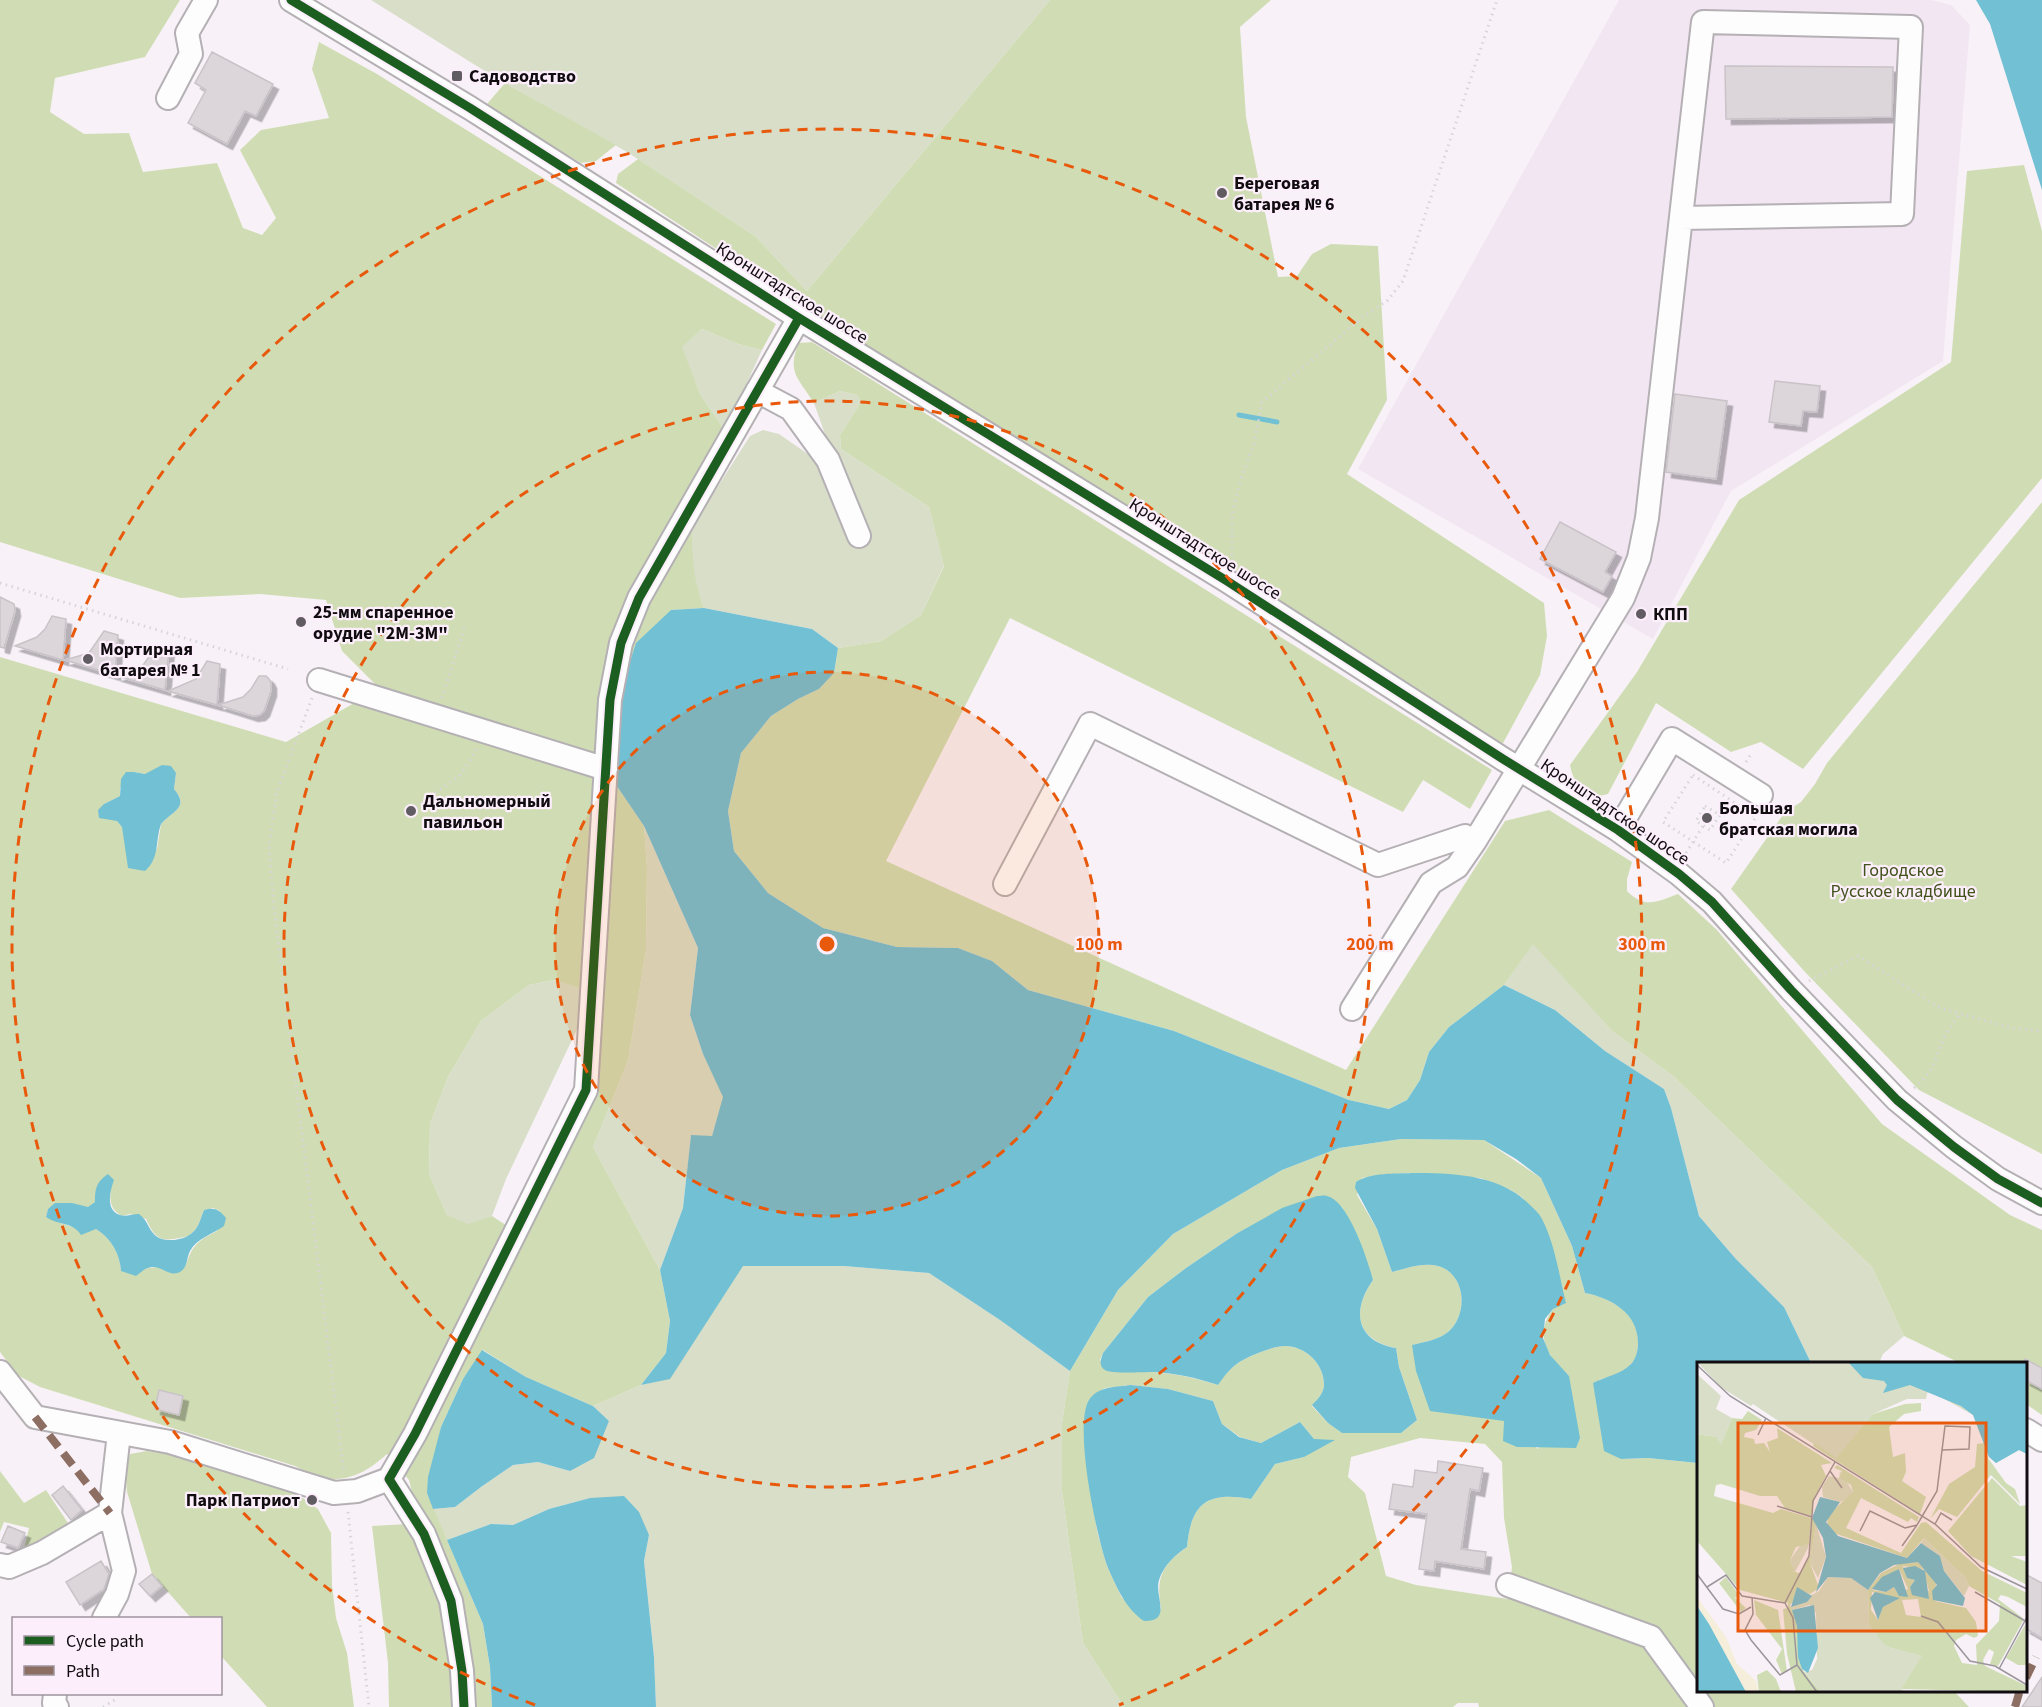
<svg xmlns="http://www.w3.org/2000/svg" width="2042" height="1707" font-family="'Source Sans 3',sans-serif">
  <defs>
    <filter id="shadow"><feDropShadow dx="5.5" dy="5.5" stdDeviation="0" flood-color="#0004"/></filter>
  </defs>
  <rect width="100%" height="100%" fill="#f8f2f8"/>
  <path fill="#f2e6f2" d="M1619,0h312l20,5 19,20 -27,336 -212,130 -78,148 -295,-170z"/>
  <path fill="#d8dec8" d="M371,0h679l-243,291 -52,-55 -128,-84 -131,-74z
    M702,329l36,15 24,6 -37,81 -25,-37 -19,-47z
    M840,391l17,4 4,7 -21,33 1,14 88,58 15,58 -23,50 -40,26 -43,7 -26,-19 -108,-21 -7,-19 -5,-24v-38l58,-91 13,-6 16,4 39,27 14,-7 -18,-51z
    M644,826l54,122 -8,67 13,39 21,43 -12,39h-21l-8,72 -23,62 -67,-123 35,-86 18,-111 1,-83z
    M1533,943l79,88 61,45 199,191 32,69 -21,18 -4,9h-68l-27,-56 -49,-49 -36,-42 -28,-108 -7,-19 -59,-38 -50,-41 -51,-25z
    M554,980l31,10 -5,33 -74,156 -14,37 -24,9 -21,-10 -18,-41 1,-50 18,-47 33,-56 48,-36z
    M742,1266h102l85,7 71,47 70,51 -8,52v68l21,152 41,64h-468l-2,-50 -10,-96 5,-26 -59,-37 -41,11 -36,16 -22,-1 -44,16 -14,-31 22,-2 26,-20 32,-22 25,-3 32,9 39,-50 -16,-15 48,-21 29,-7z"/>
  <path fill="#d0ddb4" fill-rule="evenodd" d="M0,0h180l-35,57 -90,21 -5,34 34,22 45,-1 14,39 74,-9 26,65 19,7 14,-17 -36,-68 21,-20 68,-12 -17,-49 7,-27 58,32 399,250 -14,26 -24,-6 -36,-15 -20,18 18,47 25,37 -93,168 -33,160 -215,-66 -42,-42 -16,-51 -66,-6 -80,4 -180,-56z
    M1050,0h221l-31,27 6,90 32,160 19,-1 15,-22 19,-10 47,2 9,154 -40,74 197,129 3,33 -7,39 -38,70 -703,-442 -183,-120 2,-9 20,-15 117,77 52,55z
    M505,83l111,62 -20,16 -15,2 -91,-53 -3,-6z
    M2024,165l18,66v247l-239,291 -42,-27 -30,10 -75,-49 -48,91 -13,3c-14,-7 -22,-15 -25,-32l67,-93 102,-172 212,-138 16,-191z
    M812,342l680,428 -22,39 -47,-29 -20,32 -393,-194 -124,243 460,209 159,-249 44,-11 83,52 -5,17v12c18,18 30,11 51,3l39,36 165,194 128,91 32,15v185l-16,-11v-40l-66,-1 -56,-27 -32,-69 -199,-191 -61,-45 -79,-87 -29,41 -55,42 -20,25 -9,28 -13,20 -18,9 -40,-9 -175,-69 -146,-41 -36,-29 -34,-13 -61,-1 -74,-19 -55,-35 -34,-42 -6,-40 13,-58 30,-37 27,-17 21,-10 15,-16 4,-25 43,-7 40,-26 23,-49 -15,-59 -88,-58 -1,-14 21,-33 -4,-7 -17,-4 -26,12c-15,-24 -28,-31 -15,-60z
    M2042,502v652l-123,-64 -114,-118 -74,-83 54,-77 16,-10 14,-18 12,-21z
    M692,527c0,30 1,52 12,81l-33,2 -47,70 1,-35z
    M0,657l286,85 70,-40 241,74 -12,214 -31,-10 -25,5 -48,36 -33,56 -18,47 -1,50 18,41 21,9 24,-8 20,13 79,-138 21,-312 32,47 3,41 -1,83 -18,111 -35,86 67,123 10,51 -4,32 -25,32 -48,21 -67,-29 -43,-27 -20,29 -22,48 -14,66 56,131 7,43 2,40h-103l-1,-44 -16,-137 36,-2 8,-15 -7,-29 -22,-26c-18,16 -35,27 -61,25 -10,-1 -22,-9 -31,-13l-255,-79 -23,-12 -17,-23zM134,772l11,2 31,-1 -2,16c16,19 -2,22 -13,35l-4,25 -32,-14 -3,-8 -18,-23 16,-8v-8zM111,1189c-2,12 0,21 11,27l8,-2 16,5c9,19 13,23 34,19 5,-1 10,-2 13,-6 6,-5 8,-15 11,-22l9,-2 7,3 -3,20c-18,9 -25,14 -31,34l-21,6 -7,-4 -37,4c-1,-18 -10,-33 -25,-42 -13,4 -37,-7 -50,-12l2,-8 23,-6 17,5z
    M1401,1139l83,1 57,38 31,68 13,47c25,5 53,19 53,48 0,8 -1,16 -6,22 -8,10 -21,13 -33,17l22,79 27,-1 50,5v227l256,1 15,16h-490l-1,-4h-20l-5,4h-329l-41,-64 -21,-152v-68l8,-52 48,-81 55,-56 109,-64 57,-22zM1412,1173l68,5 31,12 12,8 30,111c-20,26 -5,49 16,67l-31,73 -125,-104c11,-3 25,-5 35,-13 20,-16 19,-58 -10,-66 -15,-4 -31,2 -46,6l-15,-43 -20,-34 5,-17 17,-3zM1342,1207l12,24 19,49c-22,32 -17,60 23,68l3,19 18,53 -16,13h-59l-14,-10 -16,-17c5,-6 11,-12 12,-20 1,-21 -18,-40 -39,-40 -13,0 -43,12 -52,21 -6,5 -11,11 -15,18 -33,-11 -70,-16 -105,-13l-13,-12 3,-7 45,-56 38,-29 50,-34zM1131,1385l37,4 45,12 9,23 18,13 21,6 39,-21 14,17 -10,18 -29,7 -24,35c-44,-8 -60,4 -64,48 -26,18 -31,32 -26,62l-39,-11 -15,-32 -9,-31 -4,-23 -10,-75 5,-37 16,-12zM1420,1438l65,6 17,18 2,56 8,49 -4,32 -92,-14 -30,-9 -21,-83 -17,-16 3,-20z
    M147,1451l26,4 123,38 22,16 13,24 1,52 4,33 11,35 7,54h-87l-46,-51 -1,-38h-29l-39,-44 -25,-82 -2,-24 5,-14z
    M0,1471l24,32 22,-13 22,33 -44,26 5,-21 -25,-6 -4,10z"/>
  <path fill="#71c0d4" d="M1976,0h66v190l-52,-166z
    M704,608l108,21 26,19 -4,25 -15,16 -21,10 -27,17 -30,37 -13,58 6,40 34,42 55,35 74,19 61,1 34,13 36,29 146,41 175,69 40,9 18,-9 13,-20 9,-28 20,-25 55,-42 51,25 50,41 59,38 7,19 28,108 36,42 49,49 27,56 -113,1v99l-50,-5 -27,1 -17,-8 -11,-68c13,-7 27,-8 38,-19 5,-5 7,-14 7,-21 0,-30 -27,-45 -53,-50l-13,-47 -31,-68 -25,-19 -32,-19 -83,-1 -62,9 -57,22 -109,64 -55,56 -48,81 -70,-51 -71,-47 -85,-7h-101l-73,113 -29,6 25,-32 4,-32 -10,-51 23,-62 8,-73 21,1 11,-39 -20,-43 -13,-39 8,-67 -54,-122 -32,-47 5,-70 7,-29 12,-37 35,-33z
    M162,765l9,1 5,7 -2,16c16,19 -2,22 -13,35 -6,17 -1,34 -16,47l-17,-3 -6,-41 -5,-6 -18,-3 -1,-8 6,-6 16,-8 1,-17 5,-7h8l11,2z
    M1412,1173c40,0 88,1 118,32 4,4 9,8 12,14 13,25 17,56 24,84l-13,6 -8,10 -2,19 7,17 19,21 11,62 -4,10 -59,-1 -14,-6 1,-20 -74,-10 -14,-40 -4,-26c12,-3 26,-5 36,-13 20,-16 19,-58 -10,-66 -15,-4 -31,2 -46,6l-15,-43 -22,-41 1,-6c16,-10 38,-8 56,-9z
    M108,1174l6,6c-4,11 -9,30 6,35 5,2 13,-1 19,-1 9,7 8,12 14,19 8,11 32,8 40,-1 6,-5 8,-15 11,-22 10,-3 15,-1 22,8l-2,8c-11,8 -27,12 -34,25 -4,8 -2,16 -10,21 -12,6 -20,-9 -32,-4 -4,1 -8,5 -12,8l-15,-5c-1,-17 -10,-33 -25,-42l-15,6c-9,-14 -22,-9 -35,-18l2,-8 7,-6h17l16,4 7,-5c0,-13 1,-20 13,-28z
    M1317,1196c4,0 7,-1 10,0 22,5 41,65 46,84 -22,31 -17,61 23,68l3,19 18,53 -16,13h-59l-14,-10 -16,-18c5,-5 11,-11 12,-19 1,-21 -18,-40 -39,-40 -13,0 -43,12 -52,21 -6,5 -10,11 -15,18 -21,-7 -43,-12 -65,-13 -10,0 -42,2 -48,-2 -7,-4 -4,-11 -2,-17l45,-56 38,-29 50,-34 46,-26z
    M482,1350l44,27 67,29 16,15 -15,37 -24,13 -32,-9 -25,3 -32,22 -26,20 -22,2 -6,-16 1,-16 13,-50 22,-48z
    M1131,1385l37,4 45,12 9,23 17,13 22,6 39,-21 14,17 21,1 -31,17 -29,7 -24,35c-44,-8 -60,4 -64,48 -12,8 -23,18 -28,33 -5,17 14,41 -15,41 -18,-12 -27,-33 -36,-53 -11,-28 -35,-142 -19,-168 9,-14 27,-13 42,-15z
    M624,1496l15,16 10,23 -5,26 10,96 2,50h-164l-2,-40 -7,-43 -36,-84 44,-16 22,1 36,-16 41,-11z"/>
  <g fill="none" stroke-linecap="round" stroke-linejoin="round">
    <path stroke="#71c0d4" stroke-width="5" d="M1239,415l38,7"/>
  </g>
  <path fill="#dcd6db" stroke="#c9c3c8" stroke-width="1.5" filter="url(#shadow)" d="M212,52l61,32 -17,32 -11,-5 -18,33 -39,-21 18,-33 -11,-7z
    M1725,66l168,1 -1,50 -166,2z
    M1775,381l45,5 -3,26 -14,-1 -2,15 -32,-4z
    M1675,394l52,7 -11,78 -50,-7z
    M1560,522l56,30 -11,20 7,4 -9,16 -63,-33z
    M0,597l14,7 1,7 -11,37 -4,-1z
    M52,616l14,3 -3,41 -48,-14 22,-9 8,-8z
    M104,631l14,4 -3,40 -50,-15 24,-7z
    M156,647l13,1 -4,42 -48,-14 24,-8z
    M207,661l13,3 -3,41 -49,-14 28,-12z
    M259,676h7l3,3 2,4v8l-7,20 -4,4 -7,1 -35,-11 25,-8 8,-8z
    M2025,1359l17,9v21l-17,-9z
    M159,1390l24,6 -4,19 -24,-6z
    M1438,1461l45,7 -4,23 -9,-2 -9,60 25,3 -2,17 -49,-8 -1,10 -15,-2 8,-55 -38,-5 4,-25 20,3 2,-17 22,3z
    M63,1486l19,24 -11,10 -19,-25z
    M8,1526l17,7 -7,15 -17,-6z
    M101,1561l8,13 -5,15 -24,16 -14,-23z
    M152,1574l10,12 -12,10 -11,-12z
    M2025,1574l17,9v55l-17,-10z
    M2042,1677v30h-20z"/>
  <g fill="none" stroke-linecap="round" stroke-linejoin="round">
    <g stroke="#b4b0b4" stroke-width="26">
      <path id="minor" d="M291,0l179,108 329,210 428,263 276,178 115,71 61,44 33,28 79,88 106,110 57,47 44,32 44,24
        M168,98l23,-44 -4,-21 19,-33
        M757,391l34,18 37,51 31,76
        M319,680l287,89
        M1618,830l54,-91 89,56
        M1005,884l85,-160 288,141 87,-29 10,5 148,-243 16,-40 8,-40 56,-496 208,5 -9,187 -221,4
        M1352,1009l79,-126 26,-16 18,-26
        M0,1372l35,45 135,25 164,51 23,-2 32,-12
        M2026,1430l16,10
        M0,1565l9,2 33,-14 68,-40
        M1508,1585l143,52 51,70
        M104,1618l13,-24 7,-23 -14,-58 9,-80
        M55,1694l-1,9 3,4
        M464,1707l-2,-36 -11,-70 -27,-67 -35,-55 26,-45 171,-344 24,-390 11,-57 18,-45 160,-280"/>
    </g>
    <path stroke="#d8d5d8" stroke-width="3" stroke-dasharray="1.5 4.5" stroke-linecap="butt" d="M1232,561v-46l7,-30 15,-41 8,-42 102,-86 23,-15 16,-20 94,-281
      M0,583l288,86
      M312,698l-35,94 -8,54 4,53 71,574
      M442,698l22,-70
      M1746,762l5,-8
      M1693,775l63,42 -30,46 -63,-41z
      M1705,806l15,9 -10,15 -14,-9z
      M411,811l49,-36 17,-26
      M1686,853l17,-27
      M1809,981l49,-25 82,52 72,20 30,3
      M1914,1088c21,-18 20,-27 30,-50 4,-9 11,-17 17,-25
      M348,1512l21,195
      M103,1707l13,-8"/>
    <use href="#minor" stroke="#fefdfe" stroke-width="22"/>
    <path stroke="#8d6e63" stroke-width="8" stroke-dasharray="15 8" stroke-linecap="butt" d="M35,1417l75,96
      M2026,1678l10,-21
      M2015,1707l5,-17"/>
    <g stroke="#fceefb" stroke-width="13">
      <path id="cycleway" d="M291,0l179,108 329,210 428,263 276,178 115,71 61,44 33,28 79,88 106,110 57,47 44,32 44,24
        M464,1707l-2,-36 -11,-70 -27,-67 -35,-55 26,-45 171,-344 24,-390 11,-57 18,-45 160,-280"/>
    </g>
    <use href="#cycleway" stroke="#1b5e20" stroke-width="9"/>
  </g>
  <circle cx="827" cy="944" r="272" fill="#e8590c" fill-opacity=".12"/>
  <g fill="none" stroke="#e8590c" stroke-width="3" stroke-dasharray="10 8">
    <circle cx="827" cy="944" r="272"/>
    <circle cx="827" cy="944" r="543"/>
    <path d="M535 1705A815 815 0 1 1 1119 1705"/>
  </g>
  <g fill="#615c61" stroke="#fceefb" stroke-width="2">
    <rect x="451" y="70" width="12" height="12" rx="3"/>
    <circle cx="1222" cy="193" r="6"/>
    <circle cx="1641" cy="614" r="6"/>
    <circle cx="301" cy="622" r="6"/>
    <circle cx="88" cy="659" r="6"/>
    <circle cx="411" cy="811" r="6"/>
    <circle cx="1707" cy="818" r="6"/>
    <circle cx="312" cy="1500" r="6"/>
  </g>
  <g text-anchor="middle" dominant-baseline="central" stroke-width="4.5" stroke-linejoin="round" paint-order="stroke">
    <g font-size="18" font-weight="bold" fill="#100c10" stroke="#fceefb" text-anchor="start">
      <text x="469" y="76">Садоводство</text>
      <text x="1234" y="183">Береговая<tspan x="1234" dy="21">батарея № 6</tspan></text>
      <text x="313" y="612">25-мм спаренное<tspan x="313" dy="21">орудие "2М-3М"</tspan></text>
      <text x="1653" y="614">КПП</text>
      <text x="100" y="649">Мортирная<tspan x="100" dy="21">батарея № 1</tspan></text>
      <text x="423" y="801">Дальномерный<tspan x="423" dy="21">павильон</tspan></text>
      <text x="1719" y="808">Большая<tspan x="1719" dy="21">братская могила</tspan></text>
      <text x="300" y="1500" text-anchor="end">Парк Патриот</text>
    </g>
    <g font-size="18" fill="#100c10" stroke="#fceefb">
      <text transform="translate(792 293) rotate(32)">Кронштадтское шоссе</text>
      <text transform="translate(1205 549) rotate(32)">Кронштадтское шоссе</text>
      <text transform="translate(1615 812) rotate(34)">Кронштадтское шоссе</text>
    </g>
    <g font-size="18" fill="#41521b" stroke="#fceefb">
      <text x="1903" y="870">Городское<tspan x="1903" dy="21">Русское кладбище</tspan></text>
    </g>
  </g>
  <g transform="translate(1697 1362)">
    <rect width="330" height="330" fill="#f8f2f8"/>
    <path d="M0,0h330v92l-8,-4 -23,13 -7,-6 -16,-42 -45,-25 -2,9h-19l-34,15 -37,45 -83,-55 -2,2 -29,-18zM0,12l24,22 -5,13 16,9 -11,26 -6,-7 -18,-3zM143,109l13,21 -3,6 -10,4 -17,-5 -1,-10 7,-11 10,2zM119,162l10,33 -8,21 -8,-15zM227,176l41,39 4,9 -5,10 -20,-25 -4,-15 -19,-13zM105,181l7,1 -1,4 -13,24 -5,-12zM131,215l23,1 17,12 1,33 22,25 32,8 -22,33 4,3h-84l-16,-20 7,-2 5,-11 -1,-46 -6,-8 -18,5 -1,-3 28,-16z" fill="#d8dec8"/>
    <path d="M224,41v8l-17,3 -15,13 4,30 12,-4 1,19 -4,9 24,16 -6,17 -107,-68 2,-3 21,15 37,-44 32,-10zM51,49l14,9 -6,10 -11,3 -1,4 10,2 1,5 9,-1 6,9 -3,-10 11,-4 -1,-10 55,35 -11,2 5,11 -11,20 -4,20 -26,-8 -8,-12h-17l-39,-12 -5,1 -2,11 59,17 8,-4 30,9 -2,26 -13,3 -6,13 5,12 5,1 10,-17 2,-38 4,6 -6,39 9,25 -9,6 -8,-3 -12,14 7,16 5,48 19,23h-25l-9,-38 -4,-45 5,-1v-5l-48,-13 -43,-49v-107l19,3 5,7 11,-26 10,1zM287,81l4,15 18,25 9,6 5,15 -29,-29 -34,42 -18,-8 -9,10 19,-35 26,-17 2,-23zM140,103l82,52 -2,5 -6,-4 -3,4 -47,-24 -15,30 55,25 20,-30 5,-1 56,49 45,22v14l-19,-10 -7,-2 -3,4 26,20 -26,47 -8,-2 4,-12 -5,-3 -6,11 2,6 42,20v6l-126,-3 21,-33 -31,-8 -8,-5 -14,-20 -1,-33 13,-17 20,-10 17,-1 18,21 -1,18 31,7 10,14 2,14 -4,2 -8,-4 -10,6 -2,6 8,17 15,2 -1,-20 23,-24 1,-17 -31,-18 -4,-9 -41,-39 -17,20 -76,-26 -4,-5 1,-12 25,-23 -2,-7 -11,-7 2,-7 -8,-3zM206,204l20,3 6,22 -19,-4 5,-7 -8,-2zM202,207l9,20 -10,5 -4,-7 -8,5 -14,-2zM175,230l24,8 -13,7 -5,13 -7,-10zM221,237l3,18 -15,-2 -4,-15zM295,116l28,28 7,-1v51h-16l16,6v23l-56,-29 -23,-25zM29,215l13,18 -4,3 11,10 -5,4 -22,-29zM57,238l24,10 9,61 -5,3 -6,-14 6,-11 -26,-34zM328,263l2,40h-9l-12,-7zM70,308l9,9 5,13h-22l-2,-17z" fill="#d0ddb4" fill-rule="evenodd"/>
    <path d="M0,235l29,40 11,27 19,17 3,11h-13l-49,-86z" fill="#f5eedb"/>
    <path d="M151,0h179v92l-8,-4 -23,13 -7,-6 -16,-42 -12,-9 -51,-21 -27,8 4,-8 -3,-4 -21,-3zM123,135l20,5 -14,20 12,14 69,22 14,-15 19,13 4,15 21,27 -2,8 -30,-6 -1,-9 5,-6 -19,-23 -24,3 -14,8 -12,17 -17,-12 -23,-1 -12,15 10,-35 -3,-19 -11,-20zM218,204l10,5 4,28 -17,-4 -2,-8 5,-7 -8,-2 -4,-10zM202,207l9,28 -9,-1 -5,-9 -8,5 -14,-3 10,-12zM100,225l15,9 -5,6 -16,5zM178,230l25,6 -17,9 -5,13 -8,-22zM117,243l4,43 -10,25 -6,-4 -4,-12 -1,-31 -5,-16zM0,244l12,18 37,68h-49z" fill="#71c0d4"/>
    <path fill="none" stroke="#9b969b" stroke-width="1.5" d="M0,3l33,31 205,128 46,43 46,22M61,73l8,-17M133,109l12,17M80,144l35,11M238,162l6,-11 11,7M163,169l10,-20 35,17 12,-3 20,-34 8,-65 25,1 -1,22 -27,1M205,184l15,-21M0,212l26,35 16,5 12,-7M10,225l19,-12 16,21 43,7M278,230l52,30M55,235l1,17 -8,16 6,10 29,35 17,-10M224,254l17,6 32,39 25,5 32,19M302,307l28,-52M120,330l-20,-27 -4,-47 -8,-15 24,-47 4,-55 22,-39"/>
    <path fill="#e8590c" fill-opacity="0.15" stroke="#e8590c" stroke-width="3" d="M41,61h248v208h-248z"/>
    <rect width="330" height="330" fill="none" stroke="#100c10" stroke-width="3"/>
  </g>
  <circle cx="827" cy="944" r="9" fill="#e8590c" stroke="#fceefb" stroke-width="3"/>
  <g font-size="18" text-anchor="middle" font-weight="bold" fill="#e8590c" stroke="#fceefb" stroke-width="4.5" stroke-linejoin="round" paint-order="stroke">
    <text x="1099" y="950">100 m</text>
    <text x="1370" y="950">200 m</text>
    <text x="1642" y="950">300 m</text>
  </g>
  <rect x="12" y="1617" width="210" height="78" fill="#fceefb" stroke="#9e949d" stroke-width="1.5"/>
  <rect x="24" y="1636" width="30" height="9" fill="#1b5e20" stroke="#9e949d" stroke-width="1.5"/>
  <text x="66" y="1647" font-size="18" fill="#100c10">Cycle path</text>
  <rect x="24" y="1666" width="30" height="9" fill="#8d6e63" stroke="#9e949d" stroke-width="1.5"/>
  <text x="66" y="1677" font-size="18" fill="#100c10">Path</text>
</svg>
